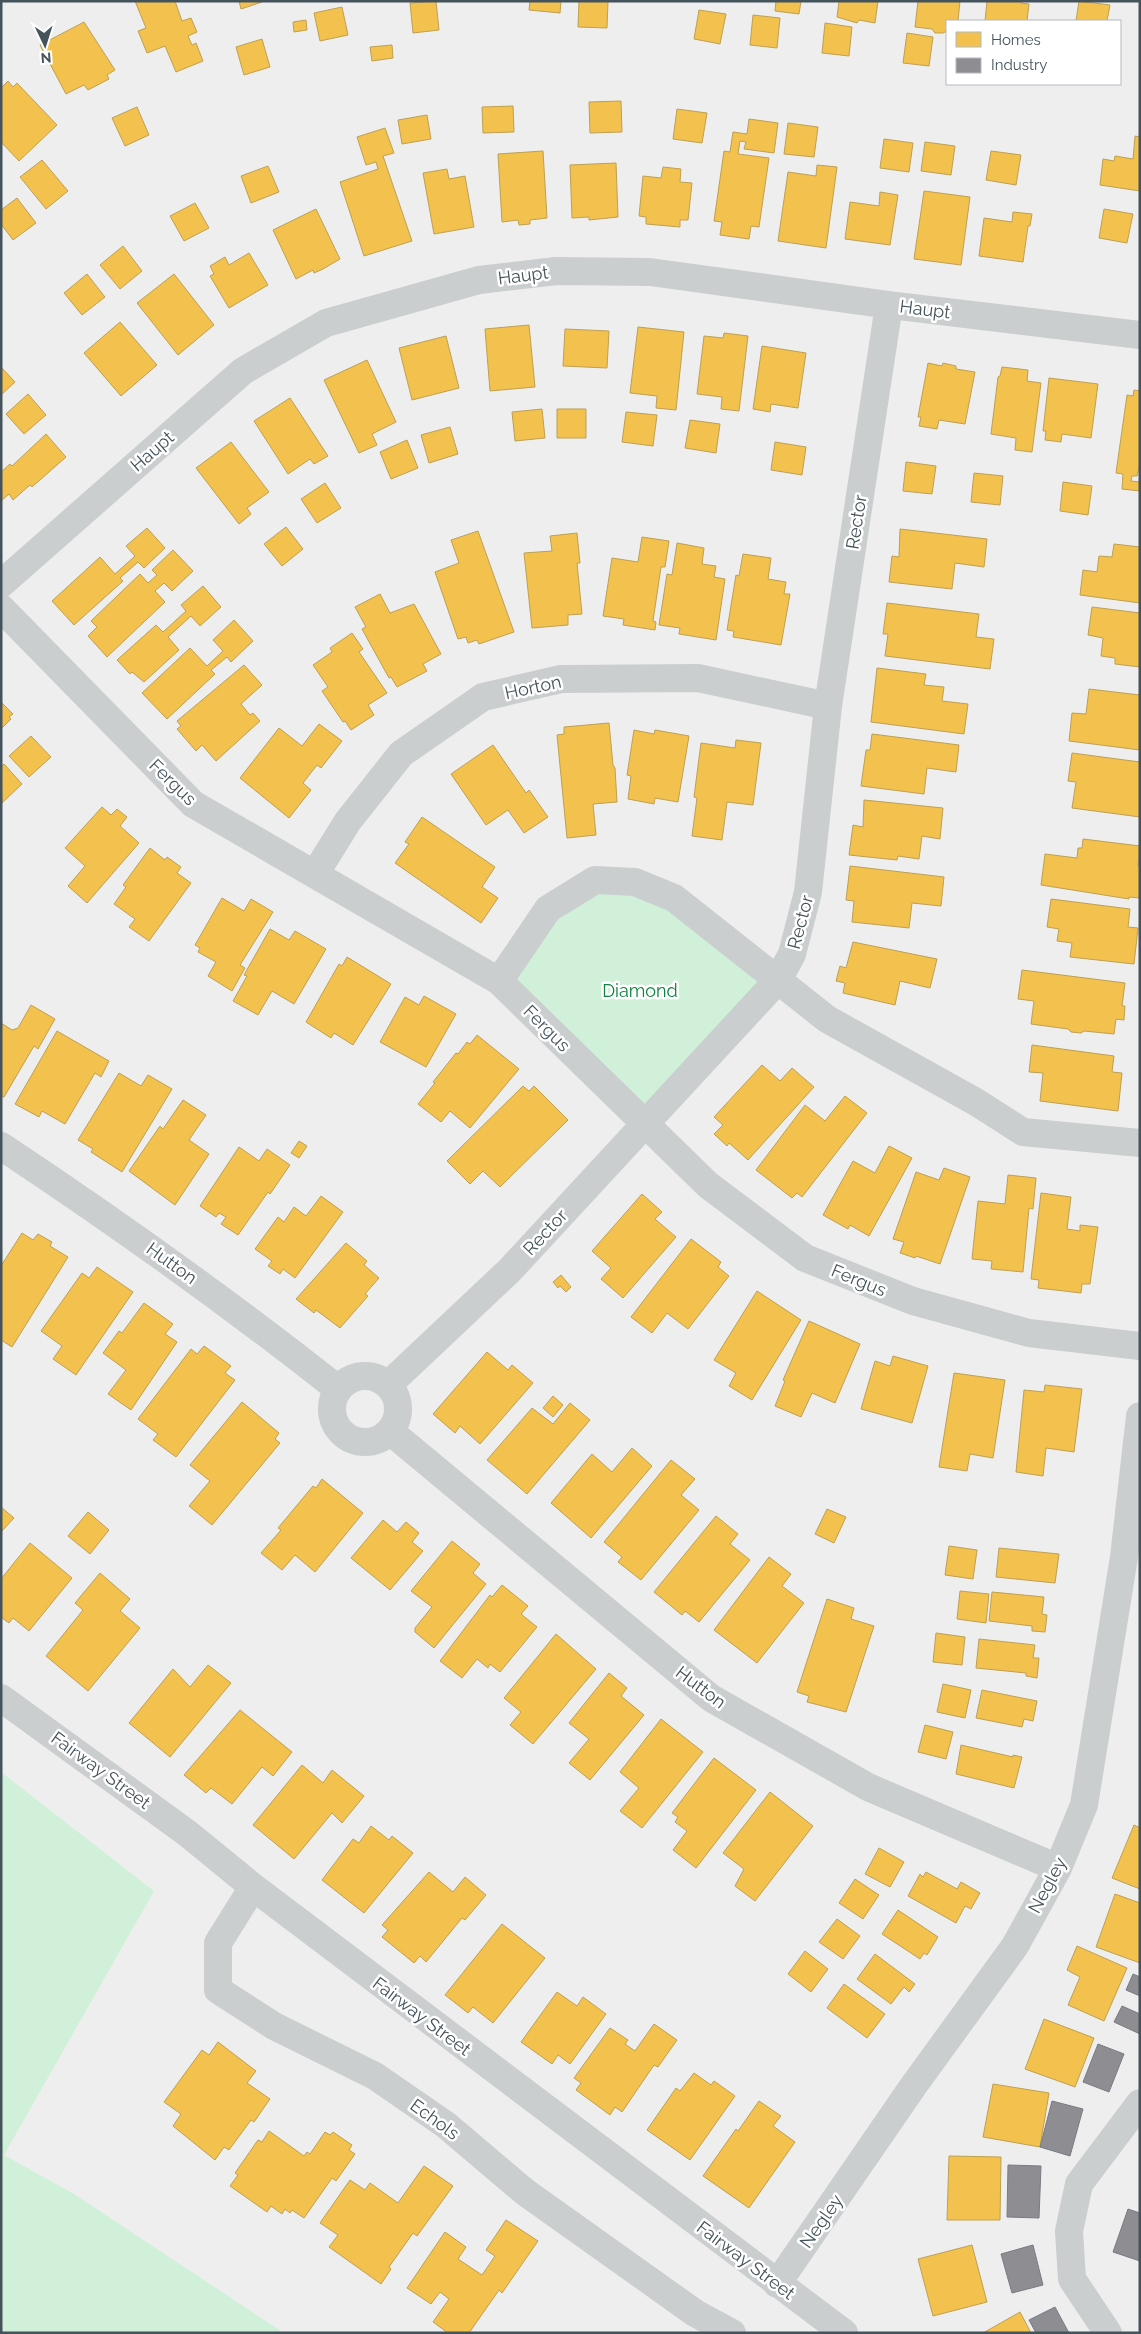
<svg xmlns="http://www.w3.org/2000/svg" width="1141" height="2334" font-family="Raleway,sans-serif">
  <rect width="100%" height="100%" fill="#efeeee"/>
  <path fill="#d0f0d9" d="M596,883l39,3 138,94 -129,141 -143,-140 49,-70z
    M1,1772l153,119 -150,264 70,39 210,139h-283z"/>
  <path fill="#f2c14e" stroke="#bea052" d="M135,1h40l7,20 9,-3 6,14 -9,4 4,9 4,-2 7,18 -27,11 -11,-26 -18,7 -9,-22 8,-3z
    M239,1h22l1,1 -21,7z
    M436,1l3,29 -26,3 -3,-30z
    M530,1h31l-1,12 -31,-3z
    M579,1h29l-1,27 -29,-1z
    M776,1h25l-2,13 -24,-3z
    M839,1h39l-3,22 -16,-3 -2,3 -20,-6z
    M918,1h42l-2,20h-11v10l-4,2h-8l-3,-4 -17,-2z
    M987,1h34v2l8,1 -2,17h-42z
    M1079,1l31,4 -3,16h-31z
    M342,7l6,28 -28,6 -6,-28z
    M699,10l27,4 -6,30 -26,-5z
    M753,15l27,3 -3,30 -27,-3z
    M306,20l1,10 -13,2 -1,-10z
    M84,22l31,48 -8,5 2,4 -21,11 -4,-5 -18,9 -26,-49z
    M825,23l27,4 -3,29 -27,-3z
    M907,33l26,4 -4,29 -26,-3z
    M262,39l8,28 -26,8 -8,-28z
    M392,45l1,13 -21,3 -2,-14z
    M8,81l5,6 4,-4 40,42 -38,36 -18,-19v-54z
    M621,101l1,31 -32,1 -1,-31z
    M513,106l1,26 -31,1 -1,-26z
    M137,107l12,28 -24,11 -13,-28z
    M677,109l30,4 -5,30 -29,-4z
    M427,115l4,24 -29,5 -4,-24z
    M749,119l29,4 -4,30 -30,-4 2,-7 -6,-1 -2,13 31,4 -10,69 -8,-1 -2,13 -29,-4 2,-13 -8,-1 10,-70 6,1 3,-20 14,2z
    M788,123l30,4 -4,30 -30,-3z
    M385,128l9,25 -11,3 29,85 -48,15 -24,-74 38,-13 -2,-7 -10,3 -9,-28z
    M1135,136l5,1v54l-40,-6 3,-26 11,2 1,-5 18,3z
    M884,139l29,4 -4,29 -29,-4z
    M925,142l30,4 -4,29 -30,-4z
    M543,151l4,67 -17,2v4l-11,1 -1,-5 -16,2 -4,-68z
    M991,151l30,4 -5,30 -30,-5z
    M42,160l26,31 -22,18 -26,-32z
    M616,163l2,54 -29,3v-3l-17,1 -2,-53z
    M817,165l20,2 -11,81 -48,-7 10,-69 28,4z
    M268,166l11,26 -28,11 -10,-27z
    M663,167l18,2 -1,13 12,1 -4,37h-8v7l-34,-3v-7l-7,-1 4,-40 18,2z
    M447,169l2,10 16,-3 9,51 -40,7 -11,-61z
    M924,191l46,6 -9,68 -47,-6z
    M880,192l18,3 -8,50 -45,-6 5,-37 29,4z
    M17,198l19,25 -23,17 -12,-16v-14z
    M195,203l14,25 -25,13 -14,-25z
    M316,209l24,50 -17,10 -9,4 -1,-3 -17,9 -23,-49z
    M1104,209l29,5 -6,29 -28,-5z
    M1013,212l19,2 -2,12h-2l-5,36 -44,-6 5,-38 28,4z
    M123,246l19,25 -22,18 -20,-24z
    M249,253l19,32 -39,23 -19,-32 4,-2 -4,-8 15,-9 4,8z
    M87,274l18,23 -23,18 -18,-22z
    M174,274l40,51 -36,30 -41,-52z
    M120,322l37,43 -36,31 -37,-43z
    M529,325l6,62 -45,4 -5,-62z
    M638,327l46,5 -8,78 -20,-2 1,-12 -27,-3z
    M565,329l44,2 -2,37 -44,-2z
    M724,333l24,3 -9,75 -18,-2 1,-12 -25,-3 7,-58 19,2z
    M446,336l13,52 -47,12 -13,-52z
    M762,346l44,7 -8,55 -27,-4 -1,8 -17,-3z
    M367,360l29,62 -24,12 5,11 -18,8 -35,-73z
    M928,363l14,3 1,-3 13,3v3l19,3 -10,52 -26,-4 -2,9 -18,-3 2,-9h-3z
    M1,367l14,15 -14,13z
    M1002,367l26,3 -1,11 14,2 -9,69 -17,-2 1,-12 -25,-4 7,-57 2,-1z
    M1049,378l49,6 -7,54 -29,-4 -1,8 -16,-2 1,-9h-3z
    M1134,390l6,1v72l-3,13h-5l-1,5 9,1v9l-18,-2 1,-15 -7,-1 11,-78 6,1z
    M28,394l18,21 -22,19 -18,-20z
    M290,398l38,58 -14,8 -4,-5 -22,15 -34,-53z
    M542,409l3,29 -30,3 -3,-29z
    M557,409h29v29h-29z
    M626,412l31,3 -4,31 -31,-4z
    M690,420l30,4 -4,29 -31,-5z
    M450,427l8,27 -29,9 -8,-28z
    M46,434l20,23 -34,30 -2,-2 -17,15 -4,-6 -8,7v-29l9,-8 2,2z
    M407,440l11,28 -27,11 -11,-27z
    M231,442l38,50 -22,16 4,6 -12,10 -43,-56z
    M775,442l31,5 -4,28 -31,-5z
    M906,462l30,4 -4,28 -29,-3z
    M974,473l29,3 -3,29 -29,-3z
    M1063,482l29,4 -4,29 -28,-4z
    M325,483l16,25 -24,15 -16,-24z
    M286,527l17,22 -21,17 -18,-22z
    M147,528l18,20 -21,20 -6,-6 -18,16 3,3 -49,44 -22,-24 48,-44 15,17 20,-18 -9,-10z
    M900,529l87,10 -3,28 -29,-4 -3,26 -63,-7 3,-26 7,1z
    M478,531l36,101 -35,12 -2,-4 -9,3 -2,-6 -8,2 -23,-67 24,-9 -8,-23z
    M577,533l3,30h-3l5,51 -14,1v10l-36,3 -8,-75 28,-2 -2,-15z
    M642,537l27,4 -4,26h-4l-8,54 3,1 -1,8 -32,-5 1,-6 -21,-3 9,-58 26,4z
    M677,543l27,5 -2,16 14,2 -2,11 11,2 -9,61 -37,-6 1,-6 -21,-3 8,-51 5,1z
    M1114,544l26,3v56l-60,-8 3,-25 14,2 2,-16 13,1z
    M173,550l20,21 -21,20 -8,-8 -9,8 10,11 -58,55 -19,-21 9,-9 -6,-6 49,-47 8,9 9,-8 -5,-5z
    M743,554l28,4 -3,21 18,3 -2,12h6l-9,51 -48,-8 1,-6 -7,-1 9,-55 3,1z
    M203,586l18,21 -21,19 -9,-10 -23,21 11,13 -35,32 -12,-10 -2,2 -13,-14 39,-35 7,7 23,-21 -5,-6z
    M380,594l10,19 24,-9 27,50 -18,10 4,7 -30,16 -6,-10 -2,1 -27,-49 4,-2 -11,-20z
    M887,603l92,11 -3,23 18,2 -4,30 -105,-13 3,-22h-5z
    M1092,607l48,6v54l-25,-3v-6l-14,-2 2,-18 -15,-3z
    M234,620l19,21 -22,21 -4,-5 -16,13 4,4 -48,45 -25,-26 48,-45 17,18 16,-15 -10,-11z
    M352,633l11,16 -4,3 28,41 -19,12 6,10 -23,15 -6,-9 -2,1 -21,-31 6,-4 -15,-22 19,-13 -2,-4z
    M244,665l18,20 -21,19 9,11 3,-2 7,8 -44,40 -14,-16 -6,6 -19,-22 4,-3 -4,-5z
    M877,668l49,6 -2,11 20,2 -2,14 26,3 -4,30 -93,-12z
    M1089,689l51,6v55l-71,-9 3,-28 14,1z
    M1,702l12,12 -4,3 2,2 -10,10z
    M609,723l4,42 2,3 2,34 -24,2 3,31 -29,3 -10,-103 7,-1v-7z
    M319,724l23,17 -21,27 -4,-3 -14,18 8,7 -22,28 -49,-40 39,-50 23,18z
    M634,730l20,4 1,-4 34,6 -11,66 -23,-4 -1,6 -26,-5 3,-23 -4,-1z
    M872,734l87,11 -3,27 -29,-4 -3,26 -63,-8 5,-36h4z
    M31,736l20,21 -22,20 -20,-21z
    M736,740l25,3 -8,62 -26,-3 -5,38 -30,-4 5,-38 -3,-1 7,-54 34,5z
    M493,745l33,48 3,-3 19,27 -24,16 -16,-23 -22,15 -35,-51z
    M1072,753l68,9v55l-68,-9 4,-26 -8,-1z
    M4,764l18,20 -20,19 -1,-36z
    M864,800l79,8 -3,31 -18,-3 -3,23 -21,-3 -1,4 -48,-5 4,-30 10,2z
    M102,807l9,8 6,-6 10,8 -7,9 19,17 -52,60 -19,-17 17,-20 -20,-18z
    M422,817l73,50 -13,20 16,11 -17,25 -86,-60 14,-19 -4,-2z
    M1083,839l57,7 -2,20h2v32l-11,-1v2l-88,-14 4,-31 32,4 1,-10h4z
    M150,848l15,12 2,-3 14,10 -4,6 14,10 -42,58 -20,-14 6,-8 -21,-15 12,-17 -3,-2z
    M850,866l94,11 -3,29 -29,-3 -3,25 -57,-6 2,-21 -8,-1z
    M222,898l22,13 7,-12 22,13 -33,53 5,3 -13,23 -24,-15 8,-14 -18,-10 2,-4 -5,-3z
    M1051,899l79,10 -2,18 10,1 -4,36 -64,-7 2,-14 -15,-2 2,-12 -12,-2z
    M270,929l19,11 6,-9 31,18 -32,55 -22,-13 -14,24 -25,-14 14,-25 -3,-1z
    M853,942l84,17 -7,29 -30,-7 -5,24 -52,-12 2,-10 -9,-2 4,-15 6,2z
    M347,957l44,27 -38,61 -19,-12 -3,5 -25,-16 33,-58 3,2z
    M1022,970l103,13 -3,23h3l-1,14 -8,-1 -2,15 -30,-3 -3,2 -10,-1 -3,-3 -37,-5 3,-23 -16,-2z
    M424,996l32,18 -30,53 -46,-25 25,-45 14,8z
    M31,1005l24,14 -17,30 -4,-3 -30,51 -3,-1v-73l11,7 6,-2z
    M57,1031l52,30 -8,16 -6,-4 -30,51 -23,-13 -3,6 -24,-13z
    M477,1035l42,34 -49,59 -20,-17 -9,11 -23,-18 17,-21 -2,-1 23,-29 2,1 9,-12 3,2z
    M1032,1045l82,11 -2,16 10,1 -4,38 -78,-10 3,-28 -14,-1z
    M762,1065l18,16 12,-13 22,19 -66,73 -19,-17 -2,3 -13,-12 9,-9 -9,-8z
    M119,1073l22,13 7,-11 24,14 -50,83 -31,-20 2,-3 -15,-9z
    M523,1086l6,5 5,-5 34,34 -68,67 -17,-16 -13,13 -23,-23z
    M845,1096l22,17 -65,84 -5,-4 -5,5 -36,-28 49,-65 20,16z
    M183,1100l23,15 -17,25 20,14 -34,51 -46,-34 31,-45 3,3z
    M299,1141l8,5 -8,12 -8,-5z
    M889,1146l23,12 -43,78 -19,-11 -2,4 -25,-14 30,-54 22,12z
    M239,1147l20,14 8,-12 23,16 -20,29 -2,-2 -30,43 -17,-11 5,-7 -7,-4 -3,4 -16,-11z
    M944,1168l26,9 -30,87 -24,-8 -1,2 -15,-5 4,-11 -11,-3 23,-67 23,8z
    M1008,1175l28,3 -3,31 -4,-1 -6,64 -32,-3 1,-8 -20,-2 6,-58 27,3z
    M1041,1193l30,4 -4,32 13,2v-6l18,2 -8,57h-8l-1,9 -43,-5 1,-8 -8,-1z
    M642,1194l20,18 -7,7 21,18 -53,61 -22,-19 10,-11 -19,-17z
    M321,1196l22,16 -48,66 -12,-9 -3,5 -12,-8 4,-5 -17,-12 23,-32 6,5 10,-15 12,9z
    M22,1233l11,7 5,-6 14,8 -2,4 18,11 -56,90 -11,-7v-74z
    M691,1239l30,23 -3,5 11,9 -41,53 -21,-16 -15,20 -21,-16z
    M346,1243l21,18 -3,4 15,13 -14,16 3,2 -28,32 -24,-18 -2,3 -18,-14z
    M97,1267l36,25 -57,83 -23,-16 9,-13 -21,-15 41,-58 7,5z
    M561,1275l10,12 -5,5 -6,-6 -2,2 -5,-6z
    M757,1291l44,29 -49,80 -23,-14 7,-13 -22,-13z
    M144,1303l29,21 -8,10 12,8 -46,68 -23,-16 18,-24 -23,-17 16,-22 3,2z
    M809,1321l51,23 -25,59 -23,-10 -11,24 -26,-11 10,-25 -2,-1z
    M204,1346l27,20 -6,7 10,7 -59,77 -23,-17 5,-6 -20,-15 53,-70 6,5z
    M487,1352l21,18 4,-5 21,18 -53,61 -20,-18 -5,7 -22,-19z
    M893,1356l35,10 -16,57 -51,-14 14,-48 15,5z
    M954,1373l51,7 -12,78 -23,-4 -3,17 -28,-4z
    M1045,1385l37,4 -8,63 -28,-4 -3,28 -27,-4 8,-82 20,2z
    M553,1396l10,9 -10,12 -10,-9z
    M242,1402l37,31 -4,6 5,4 -68,82 -23,-19 21,-25 -20,-16z
    M570,1403l20,17 -63,74 -40,-34 45,-52 21,16z
    M632,1448l20,18 -61,72 -40,-35 41,-49 20,18z
    M671,1460l24,19 -14,16 18,15 -58,70 -23,-18 4,-5 -18,-15z
    M322,1479l41,34 -48,59 -20,-17 -13,15 -21,-17 20,-23 -3,-2 35,-42 3,2z
    M1,1507l13,11 -13,14z
    M827,1509l19,8 -12,26 -19,-9z
    M88,1512l21,18 -19,24 -22,-18z
    M716,1516l22,18 -8,10 20,16 -51,62 -14,-11 -3,4 -28,-23z
    M383,1520l14,12 9,-10 13,11 -7,9 11,9 -33,39 -39,-32z
    M452,1541l28,23 -7,9 13,11 -52,64 -19,-16v-4l17,-21 -21,-16z
    M30,1543l42,35 -43,53 -16,-13 -4,5 -8,-6v-38z
    M949,1546l28,4 -4,29 -28,-4z
    M999,1548l60,6 -4,29 -59,-6z
    M769,1557l22,17 -9,12 22,17 -47,60 -43,-33z
    M100,1573l30,26 -10,12 20,17 -52,63 -42,-35 37,-46 -8,-7z
    M502,1585l26,21 -7,8 16,13 -37,45 -10,-8 -2,4 -11,-9 -15,19 -22,-17 50,-66 2,2z
    M960,1591l29,3 -3,29 -29,-4z
    M992,1592l52,5 -2,17 5,1 -2,17 -13,-1v-5l-43,-5z
    M827,1599l27,9 -3,11 23,7 -28,86 -39,-10 2,-6 -12,-4z
    M936,1633l29,4 -3,28 -29,-3z
    M556,1634l40,35 -63,75 -23,-19 11,-13 -17,-14z
    M979,1639l56,6 -2,13h6l-2,20 -11,-2v-3l-50,-5z
    M208,1665l23,18 -61,74 -41,-34 44,-54 17,18z
    M609,1673l18,15 -6,8 23,19 -54,65 -21,-17 20,-24 -20,-16z
    M943,1684l28,6 -6,28 -28,-6z
    M982,1690l55,11 -4,20 -9,-2 -2,8 -46,-9z
    M240,1710l52,42 -19,24 -11,-9 -30,37 -21,-16 -5,5 -22,-18z
    M661,1719l42,33 -61,76 -22,-17 19,-23 -19,-16z
    M925,1725l28,7 -7,27 -28,-7z
    M961,1745l52,12v-2l9,2 -8,31 -58,-14z
    M714,1758l42,32 -60,78 -23,-18 14,-19 -12,-9 3,-5 -6,-4z
    M302,1765l21,18 9,-13 32,26 -22,27 -10,-10 -38,46 -41,-34z
    M770,1792l43,34 -58,75 -20,-15 9,-17 -21,-16z
    M1134,1825l6,3v61l-28,-11z
    M371,1826l18,14 3,-4 21,17 -49,60 -42,-33 31,-41 6,4z
    M879,1848l25,14 -14,25 -25,-13z
    M429,1872l24,20 12,-15 21,18 -21,25 -3,-2 -36,44 -6,-6 -6,7 -32,-26 6,-7 -6,-5z
    M926,1872l31,17 4,-7 19,11 -9,16 -6,-3 -9,17 -48,-27 12,-22 3,3z
    M855,1879l24,16 -16,24 -24,-16z
    M1115,1894l25,9v60l-44,-16z
    M898,1910l40,27 -11,18 -3,-2 -4,6 -38,-25z
    M837,1919l23,17 -17,23 -24,-17z
    M502,1924l43,34 -52,65 -20,-16 -5,6 -23,-18z
    M1077,1946l50,22 -23,53 -36,-16 12,-28 -13,-7z
    M805,1951l23,18 -17,23 -23,-18z
    M875,1954l40,30 -6,8 -5,-5 -13,17 -34,-25z
    M844,1984l41,30 -18,24 -40,-30z
    M557,1992l20,14 6,-9 23,17 -36,50 -12,-9 -6,9 -31,-22z
    M1044,2019l50,19 -19,49 -50,-18z
    M654,2024l23,16 -19,27 -4,-2 -32,47 -7,-5 -5,8 -34,-25 5,-7 -7,-5 36,-50 18,12 -3,4 10,7z
    M218,2042l38,29 -9,12 23,16 -16,23 -3,-2 -22,30 -5,-3 -9,13 -42,-34 8,-12 -17,-12 38,-52 7,5z
    M694,2073l17,12 3,-4 21,15 -45,64 -43,-30 29,-42 4,3z
    M993,2084l56,9 -9,54 -57,-10z
    M759,2101l22,15 -8,10 22,16 -46,66 -46,-32 33,-47 2,2z
    M269,2131l35,25 3,-4 3,2 15,-22 5,3 3,-3 19,13 -3,5 6,4 -19,27 -4,-3 -28,40 -12,-8 -2,3 -5,-4 -3,5 -11,-8 -4,6 -37,-26 8,-11 -3,-2 23,-33 4,2z
    M949,2156l52,1 -1,63h-53z
    M424,2166l29,20 -36,50 -4,-3 -24,34 2,2 -10,15 -52,-37 9,-12 -18,-12 30,-43 15,10 5,-7 28,20z
    M506,2220l32,21 -36,52 -3,-3 -30,43h-21l-15,-11 16,-23 -9,-7 -9,12 -24,-16 38,-56 21,15 -8,12 24,16 13,-19 -9,-6z
    M972,2245l15,57 -54,14 -15,-57z
    M1020,2312l11,21h-48z"/>
  <path fill="#8d8d92" stroke="#777c82" d="M1133,1974l7,3v19l-14,-6z
    M1122,2006l18,8v20l-26,-12z
    M1098,2044l26,10 -15,38 -26,-10z
    M1052,2101l31,8 -13,47 -30,-9z
    M1008,2165l33,1 -2,52 -32,-1z
    M1128,2209l12,4v48l-27,-9z
    M1033,2245l10,40 -31,8 -11,-39z
    M1055,2307l14,26h-33l-7,-13z"/>
  <g fill="none" stroke-linecap="round" stroke-linejoin="round">
    <path stroke="#cacecf" stroke-width="28" d="M1,584l242,-213 83,-48 153,-43 77,-9 94,1 239,33 251,30
      M1,608l192,196 306,177 209,204 97,73 108,43 116,32 111,13
      M315,874l33,-53 53,-67 82,-57 78,-18 137,-1 130,28
      M499,981l49,-72 47,-29 40,2 39,16 153,121 149,83 47,30 117,11
      M1,1146c116,77 228,157 337,243
      M332 1409a33 33 0 1 1 66 0a33 33 0 1 1-66 0Z
      M388,1385l122,-115 268,-290 14,-26 16,-62 20,-186 61,-401
      M391,1432l320,266 157,89 190,81
      M1,1698l186,135 66,54 591,446
      M253,1887l-35,56v47l56,36 101,50 71,49 79,67 170,121 37,20
      M777,2284l137,-199 101,-139 43,-78 26,-63 40,-248 16,-141
      M1108,2333l-36,-54 -3,-48 10,-47 61,-81"/>
  </g>
  <g text-anchor="middle" dominant-baseline="central" stroke-width="5" stroke-linejoin="round" paint-order="stroke">
    <g font-size="18" fill="#44535c" stroke="#fff">
      <text transform="translate(523 275) rotate(-7)">Haupt</text>
      <text transform="translate(925 309) rotate(7)">Haupt</text>
      <text transform="translate(152 451) rotate(-41)">Haupt</text>
      <text transform="translate(856 522) rotate(-81)">Rector</text>
      <text transform="translate(533 687) rotate(-12)">Horton</text>
      <text transform="translate(173 782) rotate(44)">Fergus</text>
      <text transform="translate(800 922) rotate(-75)">Rector</text>
      <text transform="translate(547 1028) rotate(45)">Fergus</text>
      <text transform="translate(545 1232) rotate(-47)">Rector</text>
      <text transform="translate(172 1263) rotate(36)">Hutton</text>
      <text transform="translate(859 1280) rotate(22)">Fergus</text>
      <text transform="translate(701 1687) rotate(37)">Hutton</text>
      <text transform="translate(101 1770) rotate(36)">Fairway Street</text>
      <text transform="translate(1047 1885) rotate(-62)">Negley</text>
      <text transform="translate(422 2016) rotate(37)">Fairway Street</text>
      <text transform="translate(435 2119) rotate(36)">Echols</text>
      <text transform="translate(821 2221) rotate(-55)">Negley</text>
      <text transform="translate(746 2260) rotate(37)">Fairway Street</text>
    </g>
    <g font-size="18" fill="#0e833d" stroke="#fff">
      <text x="640" y="990">Diamond</text>
    </g>
  </g>
  <rect width="1141" height="2334" fill="none" stroke="#44535c" stroke-width="5"/>
  <rect x="946" y="20" width="175" height="65" fill="#ffffff" stroke="#b4babe"/>
  <rect x="956" y="32" width="25" height="15" fill="#f2c14e" stroke="#b4babe"/>
  <text x="991" y="45" font-size="15" fill="#44535c">Homes</text>
  <rect x="956" y="58" width="25" height="15" fill="#8d8d92" stroke="#b4babe"/>
  <text x="991" y="70" font-size="15" fill="#44535c">Industry</text>
  <g transform="translate(45 45) rotate(176)" stroke="#ffffff" stroke-width="4" paint-order="stroke">
  <path d="M0-4L9 19L0 12L-9 19Z" fill="#44535c"/>
  <text y="-8" font-size="14" font-weight="bold" text-anchor="middle" fill="#44535c">N</text>
  </g>
</svg>
